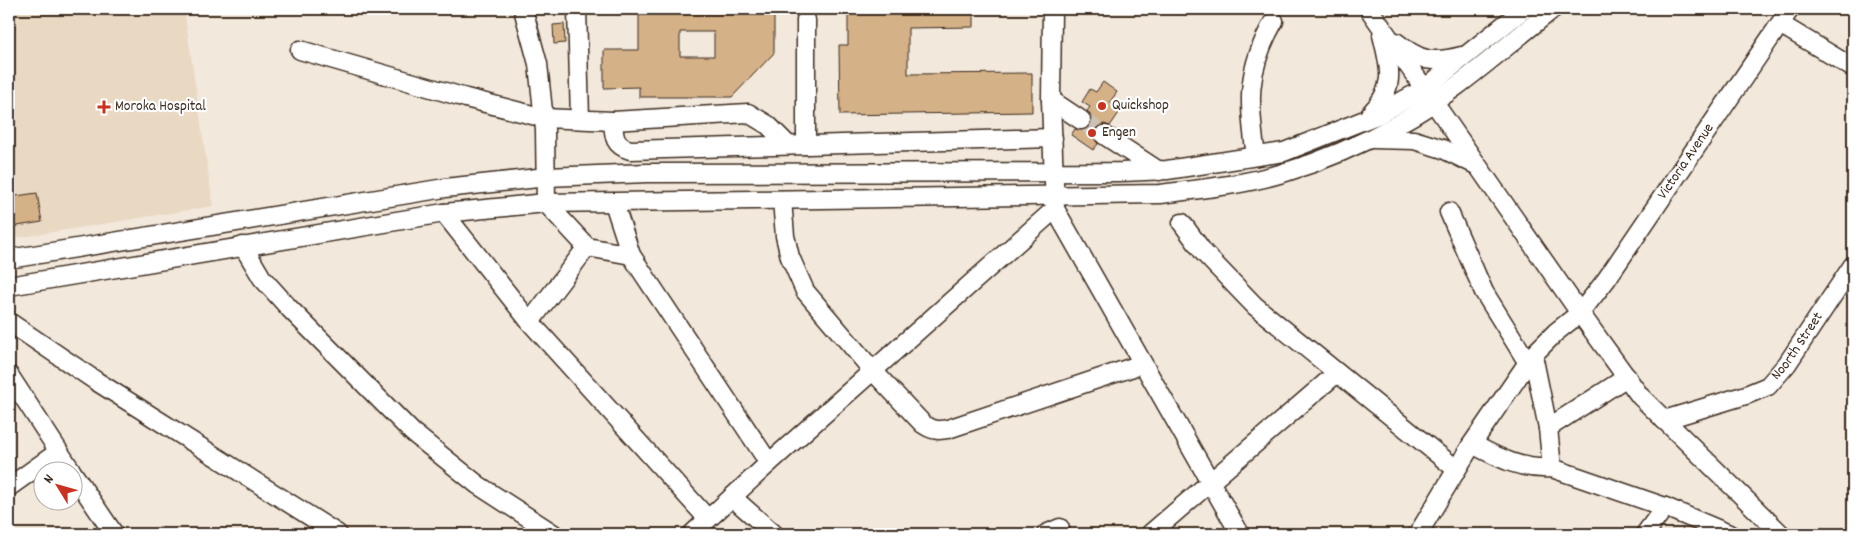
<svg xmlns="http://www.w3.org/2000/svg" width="1862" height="543" font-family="Dekko,sans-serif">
  <rect width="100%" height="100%" fill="#f2e8db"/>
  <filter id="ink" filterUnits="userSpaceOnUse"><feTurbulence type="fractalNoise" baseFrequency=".02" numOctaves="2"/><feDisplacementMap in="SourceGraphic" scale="10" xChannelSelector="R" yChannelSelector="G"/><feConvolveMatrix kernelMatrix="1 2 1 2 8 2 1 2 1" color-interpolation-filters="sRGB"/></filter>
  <g filter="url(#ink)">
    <path fill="#e9d8c2" d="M9,9h175l29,197 -204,33z"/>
    <path fill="#d4b187" stroke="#3b2a1e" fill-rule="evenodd" d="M639,9h135v44l-42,44h-93v-10l-35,1v-38h35zM680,32h34v24h-34z
      M848,9h126v18l-66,1v46l124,-1v39l-192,3 -1,-70h9z
      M564,24l1,19 -11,1 -1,-19z
      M1103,82l14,10 -7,10 11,8 -11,16 -6,-2 -9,5 -2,6 5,9 -5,6 -22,-15 4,-6 10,1 5,-5 1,-9 -4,-5 3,-4 -8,-5 8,-13 6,3z
      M37,193l5,29 -31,5 -2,-30z"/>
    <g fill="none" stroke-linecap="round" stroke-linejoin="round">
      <path stroke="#cdc2b5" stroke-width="18" stroke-dasharray="18 9" stroke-linecap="butt" d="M1081,120l23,15"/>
      <g stroke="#3b2a1e" stroke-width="21">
        <g id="minor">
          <path d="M523,9l15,55 7,66 1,73 41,44 44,8"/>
          <path d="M577,9l3,110"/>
          <path d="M1369,9l211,304 60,83 141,138"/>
          <path d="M806,20v125"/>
          <path d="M1780,24l73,44"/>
          <path d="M1396,42c24,19 36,22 66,14"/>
          <path d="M300,50l166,48 78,20 69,3 135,-8 20,12 20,20"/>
          <path d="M1051,100l30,20"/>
          <path d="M1370,114c27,-27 20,-46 12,-79"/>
          <path d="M613,121c1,16 1,24 17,29l423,-12"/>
          <path d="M1104,135l55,36"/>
          <path d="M1373,139l41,1 29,9 33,16"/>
          <path d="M1256,156c-8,-54 -10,-86 18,-135"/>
          <path d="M782,200l3,36 5,21 15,34 68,80 50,53c9,6 14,7 25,5l194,-65"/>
          <path d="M614,203l17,52 138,208"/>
          <path d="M1055,209l185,325"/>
          <path d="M1449,212l35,80 44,71"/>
          <path d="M444,213l86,109 178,197"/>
          <path d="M1182,223l22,30 51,53 201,163"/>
          <path d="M243,246l19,32 28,31 122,123 66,53 76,49"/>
          <path d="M9,259l436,-71 102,-11 100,-4 475,-1 45,-2 117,-18 93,-37 47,-26 100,-80"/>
          <path d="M9,286l435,-73 102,-10 614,-9c41,-5 83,-9 123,-21 40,-12 79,-29 115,-49 56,-30 105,-76 155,-115"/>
          <path d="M9,322l87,59 242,153"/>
          <path d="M530,322l57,-75"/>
          <path d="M1533,355l15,73 4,40"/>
          <path d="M9,375l62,95"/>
          <path id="s1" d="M1664,420l82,-25 22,-9 19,-22 66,-99"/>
          <path d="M1548,428l79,-51"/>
          <path d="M1472,444c27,14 49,26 80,24l113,39 64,27"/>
          <path d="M72,472l42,62"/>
          <path d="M9,487l49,-35"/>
          <path d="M732,497l42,37"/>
          <path d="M692,534l77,-71 286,-254 -4,-109 1,-91"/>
          <path d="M1046,534l14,-6"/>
          <path d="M1150,534l187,-161"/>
          <path id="s2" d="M1418,534l54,-90 61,-89 23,-23 24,-19 26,-33 184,-271"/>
          <path d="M1645,534l20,-27"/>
        </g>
      </g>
      <use href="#minor" stroke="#fff" stroke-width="18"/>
    </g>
  </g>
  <g fill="#c8321e" stroke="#fff" stroke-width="2">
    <circle cx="1102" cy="106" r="5"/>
    <path d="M101.5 99.5h5v5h5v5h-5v5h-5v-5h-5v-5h5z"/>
    <circle cx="1092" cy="133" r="5"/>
  </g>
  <g text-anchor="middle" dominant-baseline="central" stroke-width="4.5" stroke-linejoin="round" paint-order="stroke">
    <g font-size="15" fill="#3b2a1e" stroke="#fff" text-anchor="start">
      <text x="1112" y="106">Quickshop</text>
      <text x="115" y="107">Moroka Hospital</text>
      <text x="1102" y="133">Engen</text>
    </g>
    <g font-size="15" fill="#3b2a1e" stroke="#fff">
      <text stroke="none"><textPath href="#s2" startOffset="461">Victoria Avenue</textPath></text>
      <text stroke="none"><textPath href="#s1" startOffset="159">Noorth Street</textPath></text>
    </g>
  </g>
  <rect width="1862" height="543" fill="none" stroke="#fff" stroke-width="30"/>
  <rect x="15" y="15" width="1832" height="513" fill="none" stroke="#3b2a1e" stroke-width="2" filter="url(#ink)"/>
  <g transform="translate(58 486) rotate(307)"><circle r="24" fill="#ffffff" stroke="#b1aaa5"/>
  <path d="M0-4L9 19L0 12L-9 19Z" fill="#c8321e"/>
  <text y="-8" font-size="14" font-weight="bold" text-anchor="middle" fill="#3b2a1e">N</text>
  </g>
</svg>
